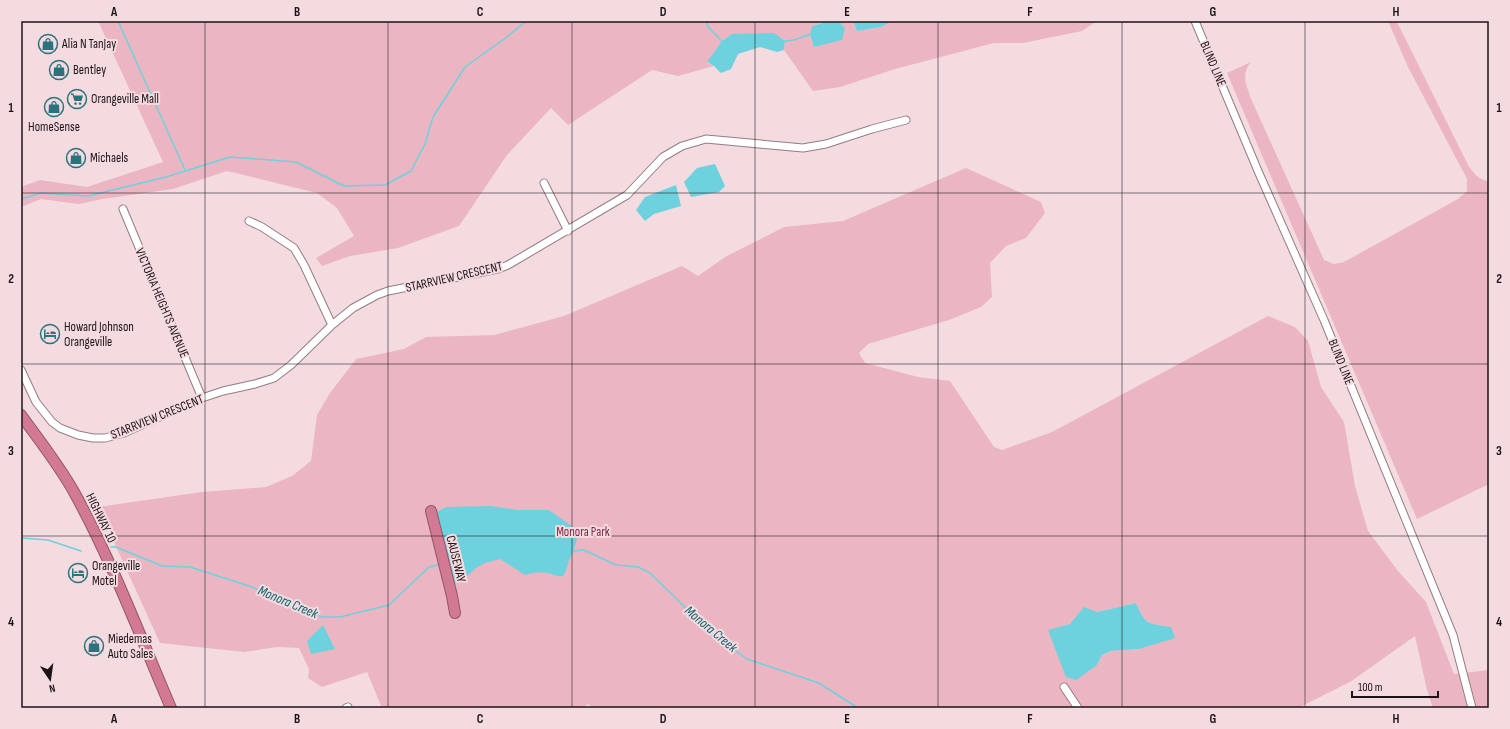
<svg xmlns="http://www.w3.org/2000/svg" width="1510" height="729" font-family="'Sofia Sans Condensed',sans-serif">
  <rect width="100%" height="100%" fill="#f4dbe0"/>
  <path fill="#ebb6c2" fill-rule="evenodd" d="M98,21h733l-19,5 -2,9 4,12 27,-24 -3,-2h15l4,10 24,-4 12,-6h204l-15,10 -59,12h-29l-99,26 -55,18 -27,4 -29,-41 1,-9 -56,-5 -7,5 -15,22 7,3 -36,10 -26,-6 -84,55 -17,-17 -44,47 -48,71 -61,22 -48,8 -28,10 -6,-8 38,-22 -17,-28 -20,-15 -90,-22 -54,18 -71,10 -23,5 -38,-5 -20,8v-20l19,-7 47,7 76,-25z
    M1388,21h8l4,7 68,137c5,7 11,16 21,16v303l-72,35 -190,-446 24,-11c-11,12 -4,25 1,39l72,159 10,4 10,-2 114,-63 9,-8v-12l-59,-112z
    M966,168l75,34 4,11 -19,25 -20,8 -16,17 2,34 -11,10 -32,13 -81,24 -9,9 6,10 53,14 32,4 44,66 8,3 50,-18 216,-116 27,11 13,14 13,46 23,35 11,64 13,45 30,40 28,31 28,72 35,-4v38h-56l-6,-18 -12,-54 -65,46 -52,26h-707l-2,-4 -7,4h-200l-15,-36 -45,15 -14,-9 1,-9 -10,-21 -22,-1 -33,5 -84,-9 -62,-136 104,-15 64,-5 26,-11 19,-15 6,-46 13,-22 26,-34 48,-10 22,-12 68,-2 70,-19 118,-50 16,10 27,-19 59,-30 59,-6zM1136,603c10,23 12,20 35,24l-32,22 -28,2 -9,4 -5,10 -49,-34 22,-7 27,-12z"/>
  <path fill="#6dd1de" d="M831,21h7l7,7 -3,12 -28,7 -4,-12 2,-9z
    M853,21h40l-12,6 -24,4z
    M774,33l11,8 -1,9 -7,2 -17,-5 -22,7 -7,15 -10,4 -7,-7 -7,-4 15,-21 10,-7z
    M715,164l10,22 -6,6 -28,5 -7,-15 13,-14z
    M676,185l5,21 -27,8 -9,7 -9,-11 9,-13z
    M491,506l26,4h32l24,17 4,12 -4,13 -4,8 -3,11 -3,5c-7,1 -10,-2 -16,-3 -7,-2 -16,0 -22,2l-25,-16 -15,4 -9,5 -11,10 -9,4 -3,6 -18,-75 11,-6z
    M1136,603c10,23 12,20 35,24l4,11 -36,11 -28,2 -9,4 -5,10 -21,15 -10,-3 -18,-47 22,-6 14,-17 13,5z
    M323,625l12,24 -24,5 -4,-13z"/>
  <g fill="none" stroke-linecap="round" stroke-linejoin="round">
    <path stroke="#6dd1de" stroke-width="1.5" d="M118,21l67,149
      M706,21l2,6 14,14
      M841,23l6,-2
      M785,41l9,-1 17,-6
      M21,199l19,-6 48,3 78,-19 64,-20 66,5 48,24 41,-1 26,-14 14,-27 8,-27 32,-50 42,-30 19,-16
      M21,538l27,2 33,11
      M111,547h5l46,19 28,1 62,20 70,30h18l49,-12 40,-38 12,-3
      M573,551l11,-1 32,15 22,2 12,6 57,56 40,30 72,24 39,25"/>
    <g stroke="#937d82" stroke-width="9">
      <path id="minor" d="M1195,21l63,150 66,149 129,315 19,73
        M544,183l24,48
        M123,209l79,189
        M249,221l13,6 32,21 10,17 28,60
        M21,370l15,32 16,20 8,6 18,7 15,3h12l19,-5 78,-35 21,-7 32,-7 19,-6 17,-13 41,-40 21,-17 24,-13 11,-4 110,-22 10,-4 119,-70 36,-38 19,-11 24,-7 97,9 23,-4 46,-15 34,-9
        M1064,687l14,21
        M346,708l2,-1"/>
    </g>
    <g stroke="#925666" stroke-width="12">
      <path id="highway" d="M21,415c18,25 38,50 53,77 38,69 66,144 97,216
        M431,511l21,85 3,17"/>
    </g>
    <use href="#minor" stroke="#fff" stroke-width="7"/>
    <use href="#highway" stroke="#d27a92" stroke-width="10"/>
  </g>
  <path fill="none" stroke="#1c1315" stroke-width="1" stroke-opacity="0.55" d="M205,21v687M388,21v687M572,21v687M755,21v687M938,21v687M1122,21v687M1305,21v687M21,193h1468M21,364h1468M21,536h1468"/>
  <defs>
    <g id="shop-ring" transform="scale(1)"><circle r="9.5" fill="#f4dbe0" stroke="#2a737c" stroke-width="1.5"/><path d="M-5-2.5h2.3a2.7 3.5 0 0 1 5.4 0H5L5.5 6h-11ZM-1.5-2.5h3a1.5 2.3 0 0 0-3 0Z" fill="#2a737c"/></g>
    <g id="supermarket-ring" transform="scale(1)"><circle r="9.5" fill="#f4dbe0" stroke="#2a737c" stroke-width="1.5"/><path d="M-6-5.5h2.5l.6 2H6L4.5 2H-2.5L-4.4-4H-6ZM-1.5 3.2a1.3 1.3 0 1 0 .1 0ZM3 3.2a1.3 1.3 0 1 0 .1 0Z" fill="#2a737c"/></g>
    <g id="hotel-ring" transform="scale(1)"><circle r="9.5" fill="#f4dbe0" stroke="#2a737c" stroke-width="1.5"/><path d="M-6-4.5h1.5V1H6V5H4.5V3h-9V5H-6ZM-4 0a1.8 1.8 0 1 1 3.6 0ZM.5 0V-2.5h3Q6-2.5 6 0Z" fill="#2a737c"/></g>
  </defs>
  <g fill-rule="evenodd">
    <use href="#shop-ring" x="48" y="44"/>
    <use href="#shop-ring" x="59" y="70"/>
    <use href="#supermarket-ring" x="77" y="99"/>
    <use href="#shop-ring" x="54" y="107"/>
    <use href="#shop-ring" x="76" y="158"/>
    <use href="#hotel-ring" x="50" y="334"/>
    <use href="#hotel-ring" x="78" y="573"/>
    <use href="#shop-ring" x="94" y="646"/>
  </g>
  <g text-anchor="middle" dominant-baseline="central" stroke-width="4" stroke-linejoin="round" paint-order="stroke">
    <g font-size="13" fill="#1c1315" stroke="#f4dbe0" text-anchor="start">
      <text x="62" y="44">Alia N TanJay</text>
      <text x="73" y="70">Bentley</text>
      <text x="91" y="99">Orangeville Mall</text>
      <text x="54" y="127" text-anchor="middle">HomeSense</text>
      <text x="90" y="158">Michaels</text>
      <text x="64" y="327">Howard Johnson<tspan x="64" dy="15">Orangeville</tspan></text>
      <text x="92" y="566">Orangeville<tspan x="92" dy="15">Motel</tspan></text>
      <text x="108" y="639">Miedemas<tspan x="108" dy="15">Auto Sales</tspan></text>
    </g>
    <g font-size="13" fill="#1c1315" stroke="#f4dbe0">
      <text transform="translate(1213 64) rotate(67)">BLIND LINE</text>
      <text transform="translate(454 277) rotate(-13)">STARRVIEW CRESCENT</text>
      <text transform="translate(162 303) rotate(67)">VICTORIA HEIGHTS AVENUE</text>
      <text transform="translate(1341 362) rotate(68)">BLIND LINE</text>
      <text transform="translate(157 417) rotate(-22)">STARRVIEW CRESCENT</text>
      <text transform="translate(101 518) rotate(64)">HIGHWAY 10</text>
      <text transform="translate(456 559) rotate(76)">CAUSEWAY</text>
    </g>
    <g font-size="13" fill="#802645" stroke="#f4dbe0">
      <text x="583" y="532">Monora Park</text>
    </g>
    <g font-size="14" font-style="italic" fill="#0c636d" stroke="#f4dbe0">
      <text transform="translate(288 602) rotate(23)">Monora Creek</text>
      <text transform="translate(711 629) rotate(40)">Monora Creek</text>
    </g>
  </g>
  <rect width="1510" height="729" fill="none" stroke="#f4dbe0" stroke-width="44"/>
  <g transform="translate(50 679) rotate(167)" stroke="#f4dbe0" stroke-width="3" paint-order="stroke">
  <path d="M0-3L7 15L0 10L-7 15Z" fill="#1c1315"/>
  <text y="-6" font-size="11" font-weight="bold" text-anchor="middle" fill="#1c1315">N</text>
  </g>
  <path d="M1352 691v6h86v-6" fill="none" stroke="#1c1315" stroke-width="2"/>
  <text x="1358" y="691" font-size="12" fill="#1c1315" stroke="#f4dbe0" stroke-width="3" paint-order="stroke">100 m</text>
  <rect x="22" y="22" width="1466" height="685" fill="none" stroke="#1c1315" stroke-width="1.5"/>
  <g font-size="13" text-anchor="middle" font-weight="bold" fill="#1c1315">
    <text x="114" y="16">A</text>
    <text x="297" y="16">B</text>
    <text x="480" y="16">C</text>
    <text x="663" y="16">D</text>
    <text x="847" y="16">E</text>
    <text x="1030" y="16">F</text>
    <text x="1213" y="16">G</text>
    <text x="1396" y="16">H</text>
    <text x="11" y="112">1</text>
    <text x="1499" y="112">1</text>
    <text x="11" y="283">2</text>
    <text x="1499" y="283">2</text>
    <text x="11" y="455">3</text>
    <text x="1499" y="455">3</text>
    <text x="11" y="626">4</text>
    <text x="1499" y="626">4</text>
    <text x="114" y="723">A</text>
    <text x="297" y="723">B</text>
    <text x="480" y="723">C</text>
    <text x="663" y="723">D</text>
    <text x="847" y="723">E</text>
    <text x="1030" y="723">F</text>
    <text x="1213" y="723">G</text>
    <text x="1396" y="723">H</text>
  </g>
</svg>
